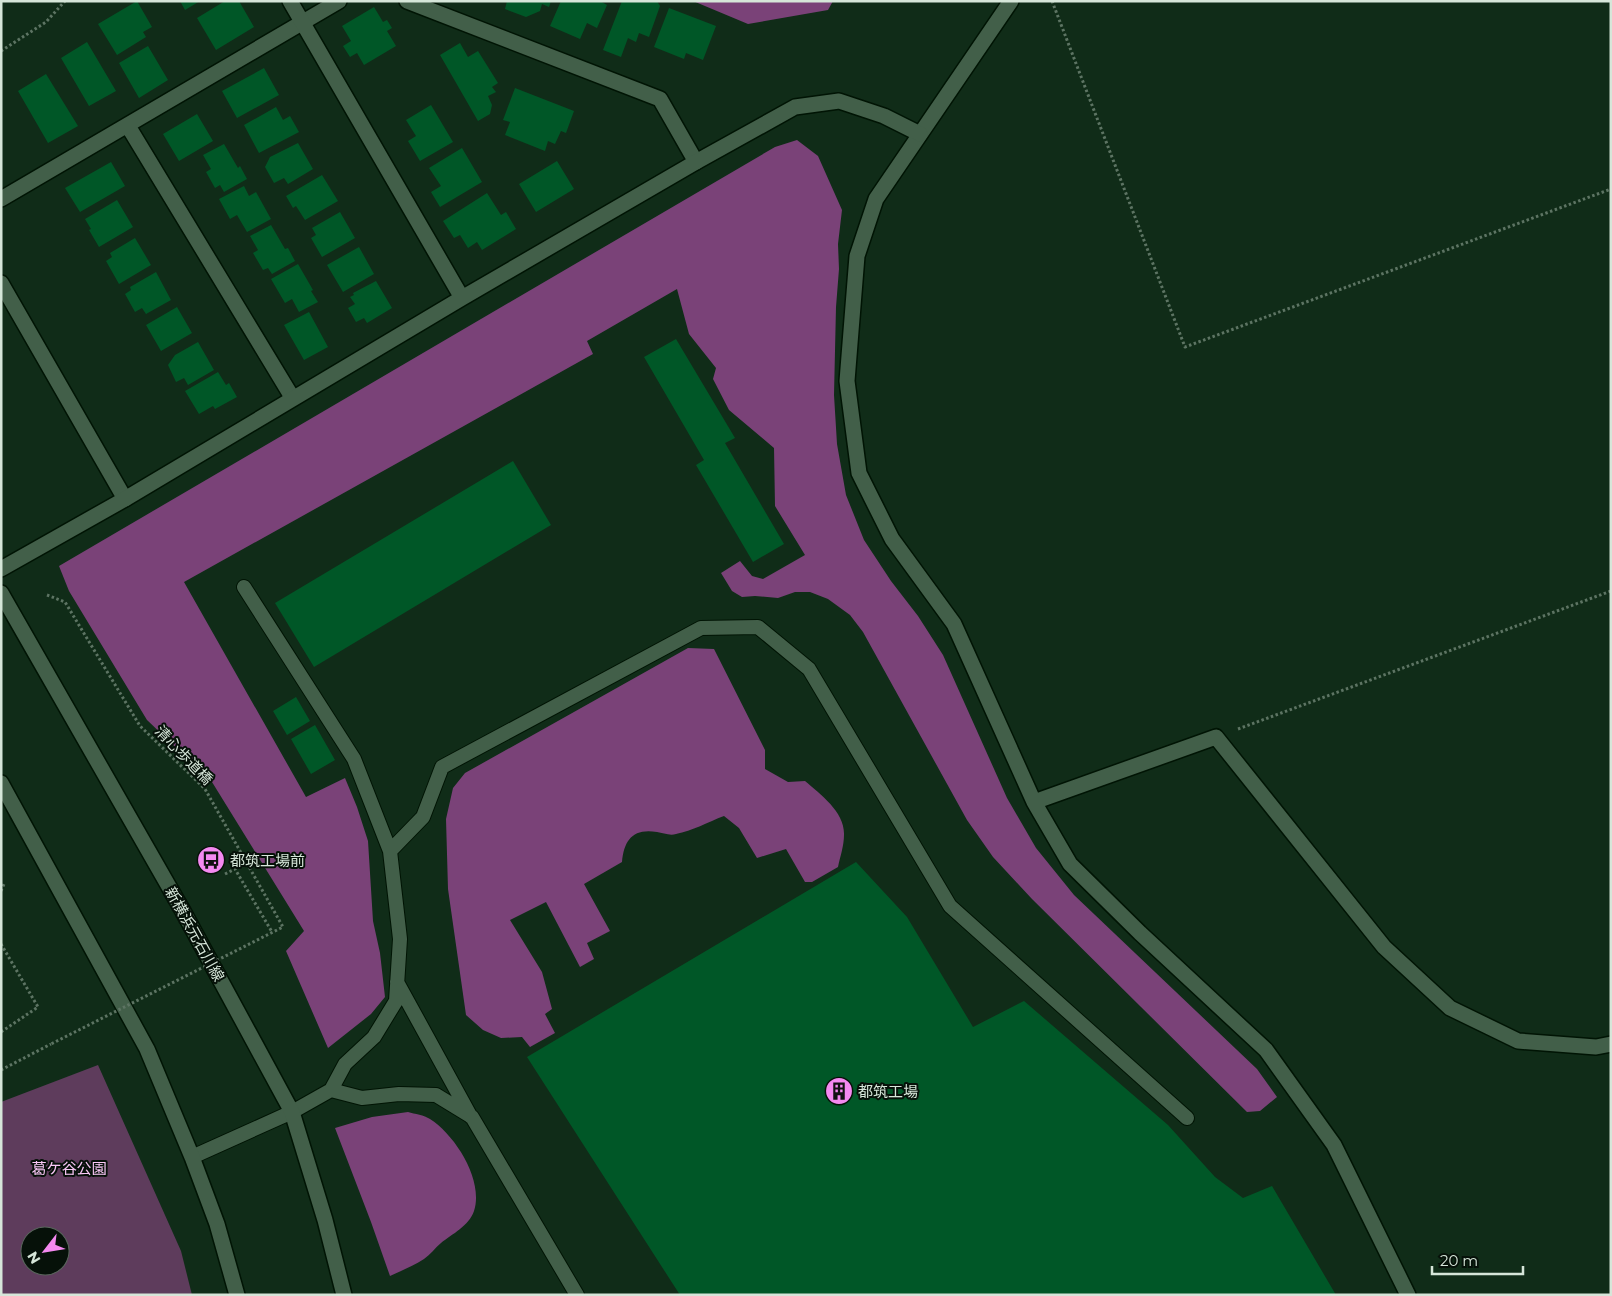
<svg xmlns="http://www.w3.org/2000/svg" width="1612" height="1296" font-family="Montserrat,'Noto Sans JP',sans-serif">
  <rect width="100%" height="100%" fill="#102c18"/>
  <path fill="#5e3c5c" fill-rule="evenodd" d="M98,1065l83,186 11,44h-191v-193zM30,1236h30v30h-30z"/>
  <path fill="#7a4278" d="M693,1h140l-5,9 -80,14z
    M797,140l21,16 24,54 -4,34 1,25 -3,38 -2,88 3,49 9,51 18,45 27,41 27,35 25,39 64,143 29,50 38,47 183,174 20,28 -17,14 -13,1 -215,-213 -39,-42 -26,-37 -104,-188 -13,-17 -22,-16 -18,-7h-15l-17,6 -23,-2 -13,1 -10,-6 -11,-18 19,-12 12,15 11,3 42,-24 -30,-49 -1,-58 -45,-38 -16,-31 3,-11 -27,-34 -12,-45 -90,52 6,13 -409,228 122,215 39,-19 12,29 11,34 5,80 7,32 5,44 -14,17 -43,34 -42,-97 18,-20 -92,-149 -65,-62 -78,-129 -10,-25 716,-419z
    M688,648l26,1 51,101v19l23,13 17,-1c16,14 40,31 39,54 0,11 -4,22 -6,32l-26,15h-7l-19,-33 -29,9 -18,-30 -15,-12c-16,6 -32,15 -48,18 -6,2 -13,-1 -19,-2 -24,-4 -33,8 -35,30l-38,22 26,47 -23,12 7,16 -14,8 -34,-65 -36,18 32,52 10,37 -7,5 10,19 -25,14 -8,-10 -21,1 -18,-8 -17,-15 -18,-126 -2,-70 7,-31 12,-15z
    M408,1112c7,2 16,3 22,7 25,16 54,61 44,92 -5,15 -22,23 -33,32 -6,5 -11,12 -17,16 -11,7 -23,12 -34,17l-19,-54 -36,-94 37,-11z"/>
  <path fill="#005727" d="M137,1l15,26 -9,5 3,5 -29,18 -19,-31z
    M180,1h20l-15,9z
    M225,1h14l15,26 -38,23 -19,-32z
    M507,1h44l-2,6 -7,-3 -2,7 -14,6 -21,-8z
    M561,1h39l7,4 -10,23 -10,-5 -7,16 -30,-13z
    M622,1h35l3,5 -11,31 -10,-4 -3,9 -8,-4 -7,19 -18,-7z
    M374,7l9,15 4,-2 5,8 -5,3 9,15 -32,19 -7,-12 -7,4 -7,-11 8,-5 -9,-15z
    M669,8l47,18 -13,34 -17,-7 -2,6 -30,-12z
    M87,42l29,49 -27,15 -28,-48z
    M460,43l8,14 10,-6 20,32 -6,4 4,5 -8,4 4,9 -2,9 -12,7 -38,-66z
    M148,46l20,34 -29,18 -20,-35z
    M264,68l15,27 -42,23 -15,-27z
    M46,74l32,52 -30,17 -30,-52z
    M515,88l59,23 -8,22 -5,-2 -6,13 -7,-3 -3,10 -40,-16 5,-13 -7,-2z
    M431,105l22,37 -33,19 -12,-20 8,-5 -10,-16z
    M276,107l7,13 7,-4 9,16 -40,21 -15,-28z
    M197,114l16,27 -34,20 -16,-27z
    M298,143l15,26 -25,15 -4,-6 -10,5 -9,-16 5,-10z
    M224,144l14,24 2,-2 7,13 -23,13 -4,-7 -5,3 -9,-16 5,-3 -8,-14z
    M462,148l20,34 -42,25 -9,-15 10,-6 -12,-18z
    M557,161l17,28 -38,23 -17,-28z
    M111,162l14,24 -45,26 -15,-24z
    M322,175l16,26 -33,19 -9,-14 -3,2 -7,-12z
    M244,186l5,10 7,-4 15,27 -24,13 -10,-17 -7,4 -11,-20z
    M487,193l14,22 5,-3 10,17 -34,21 -5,-8 -9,6 -8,-13 -6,3 -11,-17z
    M117,200l16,27 -34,20 -10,-17 2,-1 -6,-10z
    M340,212l15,26 -33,19 -11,-19 5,-3 -4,-7z
    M271,225l14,24 3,-1 7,13 -23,13 -4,-6 -5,2 -10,-17 5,-3 -8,-14z
    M135,238l16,27 -32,19 -13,-23 6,-4 -2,-4z
    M359,247l15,27 -31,18 -16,-27z
    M298,264l15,26 -2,1 7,11 -19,10 -7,-13 -7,4 -14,-24z
    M156,272l15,28 -25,14 -4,-6 -7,4 -10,-18 6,-4 -1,-3z
    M376,281l16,27 -25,15 -3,-5 -8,4 -8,-14 7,-4 -5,-7 4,-2 -1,-2z
    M177,307l15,26 -31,18 -15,-26z
    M309,312l19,35 -24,13 -20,-35z
    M676,339l59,99 -10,5 59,101 -31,18 -57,-97 8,-5 -60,-103z
    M198,342l16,28 -26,15 -4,-7 -8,4 -8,-17 7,-10z
    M218,372l8,13 3,-2 8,14 -22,12 -2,-3 -14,8 -14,-23z
    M513,461l38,64 -237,142 -39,-64z
    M296,697l14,24 -23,14 -14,-24z
    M315,725l20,35 -24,14 -20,-35z
    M856,862l51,55 66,110 51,-26 144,124 47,52 28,21 29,-12 64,109h-656l-153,-238z"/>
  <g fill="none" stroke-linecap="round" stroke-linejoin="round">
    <g stroke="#001404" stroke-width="16">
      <path id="lane" d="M390,851l33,-34 19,-50 259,-139 57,-1 51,42 141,237 237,212
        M397,982l74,135
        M331,1090l31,8 37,-4 37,1 36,22 105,178
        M192,1157l100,-45 39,-22 14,-26 29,-27 22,-36 4,-62 -10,-88 -36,-92 -110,-172"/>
    </g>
    <g stroke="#001404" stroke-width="18">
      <path id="street" d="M407,1l253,98 36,63
        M1011,1l-135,198 -19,57 -10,125 12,92 33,66 62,85 80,178 36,62 70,69 126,117 68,95 74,150
        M128,126l164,271
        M1,199l338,-198
        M1,283l124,216
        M1034,802l182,-65 168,210 66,61 68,33 78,6 15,-3"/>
    </g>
    <g stroke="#001404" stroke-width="18">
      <path id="secondary" d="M290,1l172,297
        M1,569l124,-70 337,-201 234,-136 99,-55 44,-6 45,15 36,18
        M1,593l183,320 108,199 33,108 19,75
        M1,783l146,266 45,108 25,67 20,71"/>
    </g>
    <path stroke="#5d7463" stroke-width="3" stroke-dasharray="2.5 2.5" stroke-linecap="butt" d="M1052,1l133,346 426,-158
      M1,51l45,-29 19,-21
      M1238,729l373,-138
      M225,874l10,-5 37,63
      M1,891l3,-7
      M1,944l37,63 -37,25
      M1,1070l50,-26"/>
    <use href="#lane" stroke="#425f49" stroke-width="14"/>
    <use href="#street" stroke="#425f49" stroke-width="15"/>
    <use href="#secondary" stroke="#425f49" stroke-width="15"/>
    <path stroke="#5d7463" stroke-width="3" stroke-dasharray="2.5 2.5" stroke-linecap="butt" d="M47,595l18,7 75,124 65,63 78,138 -232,117"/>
  </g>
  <defs>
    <g id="bus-disc" transform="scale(1.4375)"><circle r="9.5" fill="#f489f0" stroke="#061109"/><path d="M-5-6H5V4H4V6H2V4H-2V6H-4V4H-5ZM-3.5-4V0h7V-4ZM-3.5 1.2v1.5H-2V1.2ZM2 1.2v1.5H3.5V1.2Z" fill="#111"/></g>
    <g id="building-disc" transform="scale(1.4375)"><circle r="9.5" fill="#f489f0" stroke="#061109"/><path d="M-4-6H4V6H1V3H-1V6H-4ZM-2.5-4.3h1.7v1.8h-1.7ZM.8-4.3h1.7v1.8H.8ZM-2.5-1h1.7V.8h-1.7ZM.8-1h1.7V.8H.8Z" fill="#111"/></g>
  </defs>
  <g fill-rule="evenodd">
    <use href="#bus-disc" x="211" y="860"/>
    <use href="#building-disc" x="839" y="1091"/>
  </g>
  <g text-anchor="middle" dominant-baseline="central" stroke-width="4" stroke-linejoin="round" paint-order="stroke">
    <g font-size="15" fill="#d6e6d9" stroke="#061109">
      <text transform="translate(184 755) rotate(46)">清心歩道橋</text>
      <text transform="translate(195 934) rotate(61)">新横浜元石川線</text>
    </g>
    <g font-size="15" fill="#d6e6d9" stroke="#061109" text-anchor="start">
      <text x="230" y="860">都筑工場前</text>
      <text x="858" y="1091">都筑工場</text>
    </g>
    <g font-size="15" fill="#f9c7f6" stroke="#061109">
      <text x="69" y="1168">葛ケ谷公園</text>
    </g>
  </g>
  <rect width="1612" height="1296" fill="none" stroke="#d6e6d9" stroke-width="5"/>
  <g transform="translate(45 1251) rotate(239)"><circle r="24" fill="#061109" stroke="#59665c"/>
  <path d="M0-4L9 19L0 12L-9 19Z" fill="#f489f0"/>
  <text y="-8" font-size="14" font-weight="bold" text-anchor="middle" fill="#d6e6d9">N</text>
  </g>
  <path d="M1432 1266v8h91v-8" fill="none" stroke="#d6e6d9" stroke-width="2.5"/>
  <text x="1440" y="1266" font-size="15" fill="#d6e6d9" stroke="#061109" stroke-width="4" paint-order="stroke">20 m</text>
</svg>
